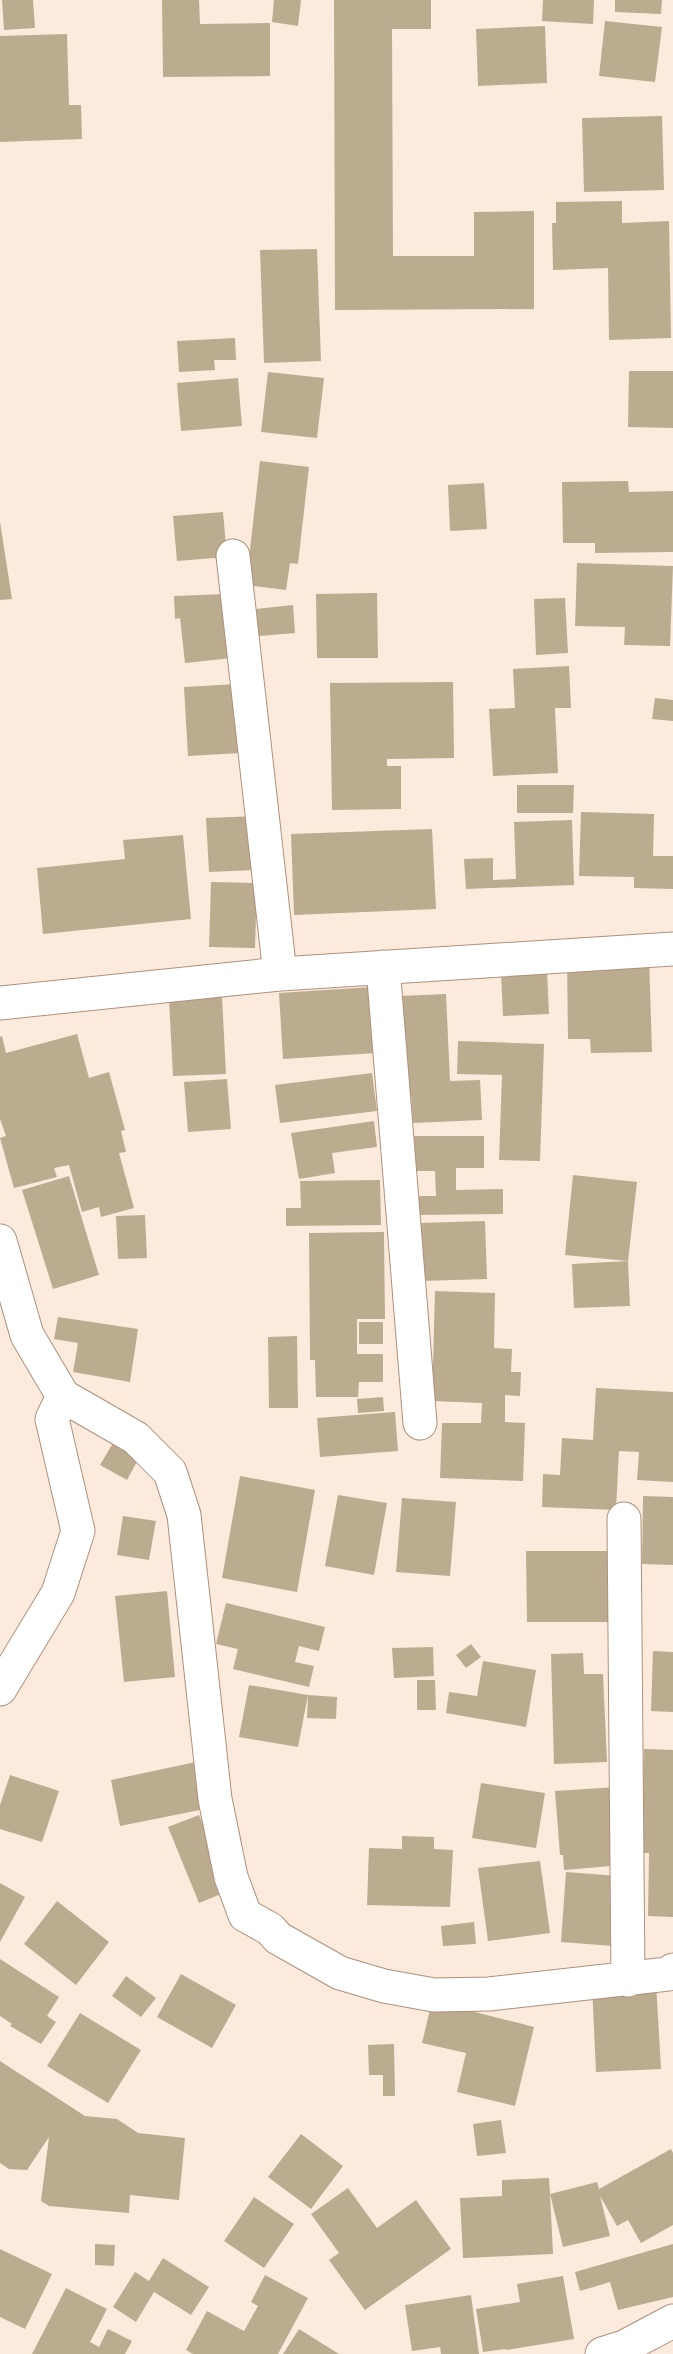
<svg xmlns="http://www.w3.org/2000/svg" width="673" height="2354" font-family="Signika,sans-serif">
  <rect width="100%" height="100%" fill="#fceadd"/>
  <path fill="#bbac8f" d="M2,0h31l2,28 -31,2z
    M162,0h37l1,24 70,-1v53l-107,1z
    M274,0h27l-3,26 -26,-4z
    M334,0h97v29h-39l1,227h81v-44l60,-1v98l-199,1z
    M543,0h51l-1,24 -51,-3z
    M615,0h47l-1,14 -46,-2z
    M605,21l57,6 -7,55 -56,-6z
    M545,26l2,57 -69,3 -2,-57z
    M67,34l2,71h12l1,34 -82,3v-106z
    M662,116l2,74 -80,2 -2,-74z
    M622,201v22l47,-2 2,117 -62,2 -1,-72 -55,2 -1,-47h4v-21z
    M317,249l4,112 -57,2 -4,-113z
    M235,338l1,22h-22l1,10 -36,2 -2,-31z
    M629,371h44v57l-45,-1z
    M268,372l56,6 -7,60 -56,-6z
    M238,378l4,48 -61,5 -4,-48z
    M260,461l49,6 -11,97 -8,-1 -4,27 -40,-5z
    M628,481l1,11 44,-1v61l-78,1v-10h-32l-1,-61z
    M484,483l3,46 -37,2 -2,-46z
    M223,512l4,45 -50,4 -4,-45z
    M0,522l12,77 -12,1z
    M577,563l96,3 -3,80 -46,-1 1,-18 -50,-1z
    M377,593l1,65h-61l-1,-64z
    M225,594l7,64 -47,5 -5,-45 -5,1 -1,-23z
    M565,598l3,55 -32,2 -2,-56z
    M293,605l2,28 -36,3 -3,-27z
    M569,666l2,42h-16l3,65 -65,3 -4,-67 26,-1 -2,-39z
    M453,682l1,76 -67,1v7h14v43l-69,1 -2,-127z
    M237,684l4,69 -53,3 -4,-69z
    M655,698l18,2v21l-21,-2z
    M517,785h57l-1,28h-56z
    M581,812l73,2 -1,42h20v33l-39,-1v-11l-55,-1z
    M257,816l2,54 -50,2 -3,-54z
    M572,820l2,65 -108,4 -2,-30 29,-1v22l23,-1 -2,-57z
    M432,829l4,80 -142,6 -3,-81z
    M183,835l8,84 -148,15 -6,-66 88,-9 -2,-19z
    M211,882l46,1 -2,65 -46,-1z
    M649,957l3,95 -61,1 -1,-14h-22l-1,-80z
    M547,970l2,44 -46,2 -2,-44z
    M372,987l4,66 -93,6 -4,-66z
    M446,994l4,87 30,-1 2,40 -69,3 -2,-29h-7l-4,-98z
    M222,997l4,77 -53,2 -4,-77z
    M77,1034l12,44 20,-6 16,58 -4,1 5,21 -7,1 15,55 -33,9 -2,-10 -17,5 -13,-47 -15,3 3,9 -43,11 -14,-50 6,-2 -6,-17v-82l2,-1 4,17z
    M458,1041l86,3 -4,117 -41,-1 3,-85 -45,-1z
    M372,1073l5,38 -97,12 -5,-38z
    M227,1079l4,50 -43,3 -4,-50z
    M374,1121l3,26 -45,6 3,20 -36,6 -8,-46z
    M413,1136h71v32h-28v22l47,-1v25l-89,1v-19h22l-1,-25h-22z
    M573,1175l64,7 -9,79 2,45 -56,2 -2,-44 56,-3 -63,-6z
    M69,1176l30,99 -46,14 -31,-99z
    M380,1180l1,45 -95,1v-18h15l-1,-27z
    M145,1215l2,43 -29,1 -2,-43z
    M485,1221l2,58 -66,2 -2,-58z
    M384,1232l1,87h-28v35h26v28h-24l-1,15h-42l-1,-37h-5l-1,-127z
    M435,1291l60,2 -1,55 18,1 -1,23h10l-1,24 -15,-1v27l20,1 -2,58 -83,-3 2,-55h39l1,-20 -50,-2z
    M58,1317l80,12 -8,53 -57,-10 5,-29 -24,-4z
    M359,1322h24v22h-24z
    M297,1336l1,72h-29l-1,-71z
    M596,1388l77,4v90l-36,-2 2,-28 -20,-1 -3,59 -74,-3 1,-33 17,1 2,-37 31,2z
    M383,1397l1,14 -26,2 -1,-14z
    M395,1412l3,39 -78,6 -3,-39z
    M119,1433l26,14 -18,33 -27,-15z
    M240,1476l75,14 -18,102 -75,-14z
    M338,1495l49,8 -13,72 -49,-9z
    M643,1496l30,1v68l-31,-1z
    M402,1498l54,4 -6,74 -54,-4z
    M123,1516l33,5 -7,39 -32,-5z
    M526,1551h82v71h-81z
    M167,1591l8,86 -51,5 -9,-86z
    M226,1603l99,24 -6,24 -20,-5 -4,16 19,4 -5,21 -76,-18 5,-20 -22,-5z
    M471,1644l10,13 -15,11 -10,-13z
    M433,1647l1,29 -40,2 -2,-30z
    M653,1651l20,1v60l-22,-1z
    M583,1653l1,21h19l4,88 -53,2 -3,-110z
    M483,1661l53,9 -10,57 -80,-14 3,-21 28,4z
    M417,1680h18l1,30h-19z
    M249,1685l59,10 -10,52 -59,-10z
    M308,1695l29,2 -1,22 -29,-1z
    M644,1749l29,1v167l-25,-1 1,-63h-7z
    M196,1762l9,47 -85,17 -9,-46z
    M10,1775l49,16 -17,51 -42,-13v-24z
    M481,1783l64,10 -9,55 -64,-10z
    M617,1787l6,78 -59,5 -1,-15h-3l-5,-64z
    M199,1815l32,75 -32,13 -31,-76z
    M402,1836l32,1v12l19,1 -3,57 -83,-2 2,-57 33,1z
    M540,1861l10,72 -62,8 -10,-73z
    M566,1872l52,4 -5,70 -52,-4z
    M0,1883l25,14 -25,45z
    M57,1901l52,41 -33,43 -52,-41z
    M474,1922l2,22 -33,2 -2,-20z
    M0,1959l59,38 -12,19 9,6 -15,22 -31,-18 2,-2 -12,-8z
    M181,1974l55,31 -24,43 -55,-31z
    M126,1976l30,22 -15,19 -29,-21z
    M656,1982l5,87 -65,3 -4,-87z
    M432,2001l102,26 -19,79 -58,-14 9,-39 -44,-10z
    M80,2013l61,37 -33,53 -61,-37z
    M394,2044l1,52h-12v-21h-14l-1,-30z
    M0,2061l85,55 32,3 21,14 47,5 -6,62 -49,-5 -1,18 -80,-7 -8,-5 8,-64 -22,33 -18,-1 -9,-6z
    M501,2120l5,33 -29,3 -4,-32z
    M301,2134l42,32 -32,43 -43,-32z
    M671,2149l2,4v72l-32,18 -13,-23 -11,6 -17,-30 10,40 -47,11 -13,-53 3,60 -90,4 -3,-60 42,-2v-16l47,-2 1,16 47,-12 2,7z
    M348,2188l29,40 39,-28 35,49 -86,61 -36,-50 10,-7 -28,-39z
    M254,2197l40,27 -30,44 -40,-27z
    M95,2244l20,1 -1,21 -19,-1z
    M673,2244v53l-55,13 -8,-28 -30,9 -5,-19z
    M0,2249l52,25 -27,55 -25,-12z
    M163,2258l46,29 -18,28 -37,-23 -18,30 -23,-15 22,-35 14,9z
    M265,2275l43,23 -30,56h-85l-7,-4 21,-39 37,20 14,-25 -7,-4z
    M563,2276l11,63 -68,11 -1,-1 -22,3 -7,-43 44,-7 -3,-18z
    M66,2288l41,21 -17,33 9,5 9,-18 24,12 -7,13h-93z
    M471,2295l8,59h-38l-1,-7 -28,4 -7,-46z
    M299,2329l40,25h-56z"/>
  <g fill="none" stroke-linecap="round" stroke-linejoin="round">
    <g stroke="#ad917d" stroke-width="35">
      <path id="minor" d="M233,556l47,418
        M383,967l37,456
        M0,1003l280,-29 393,-25
        M0,1241l27,94 36,61 73,42 34,34 14,43 31,284 16,78 14,38 25,14 8,9 62,35 44,13 50,9 55,-1 179,-20 5,-4
        M624,1519l4,461
        M0,1689l58,-96 20,-62 -26,-112 11,-23
        M602,2354l22,-7 49,-26"/>
    </g>
    <use href="#minor" stroke="#fff" stroke-width="33"/>
  </g>
</svg>
